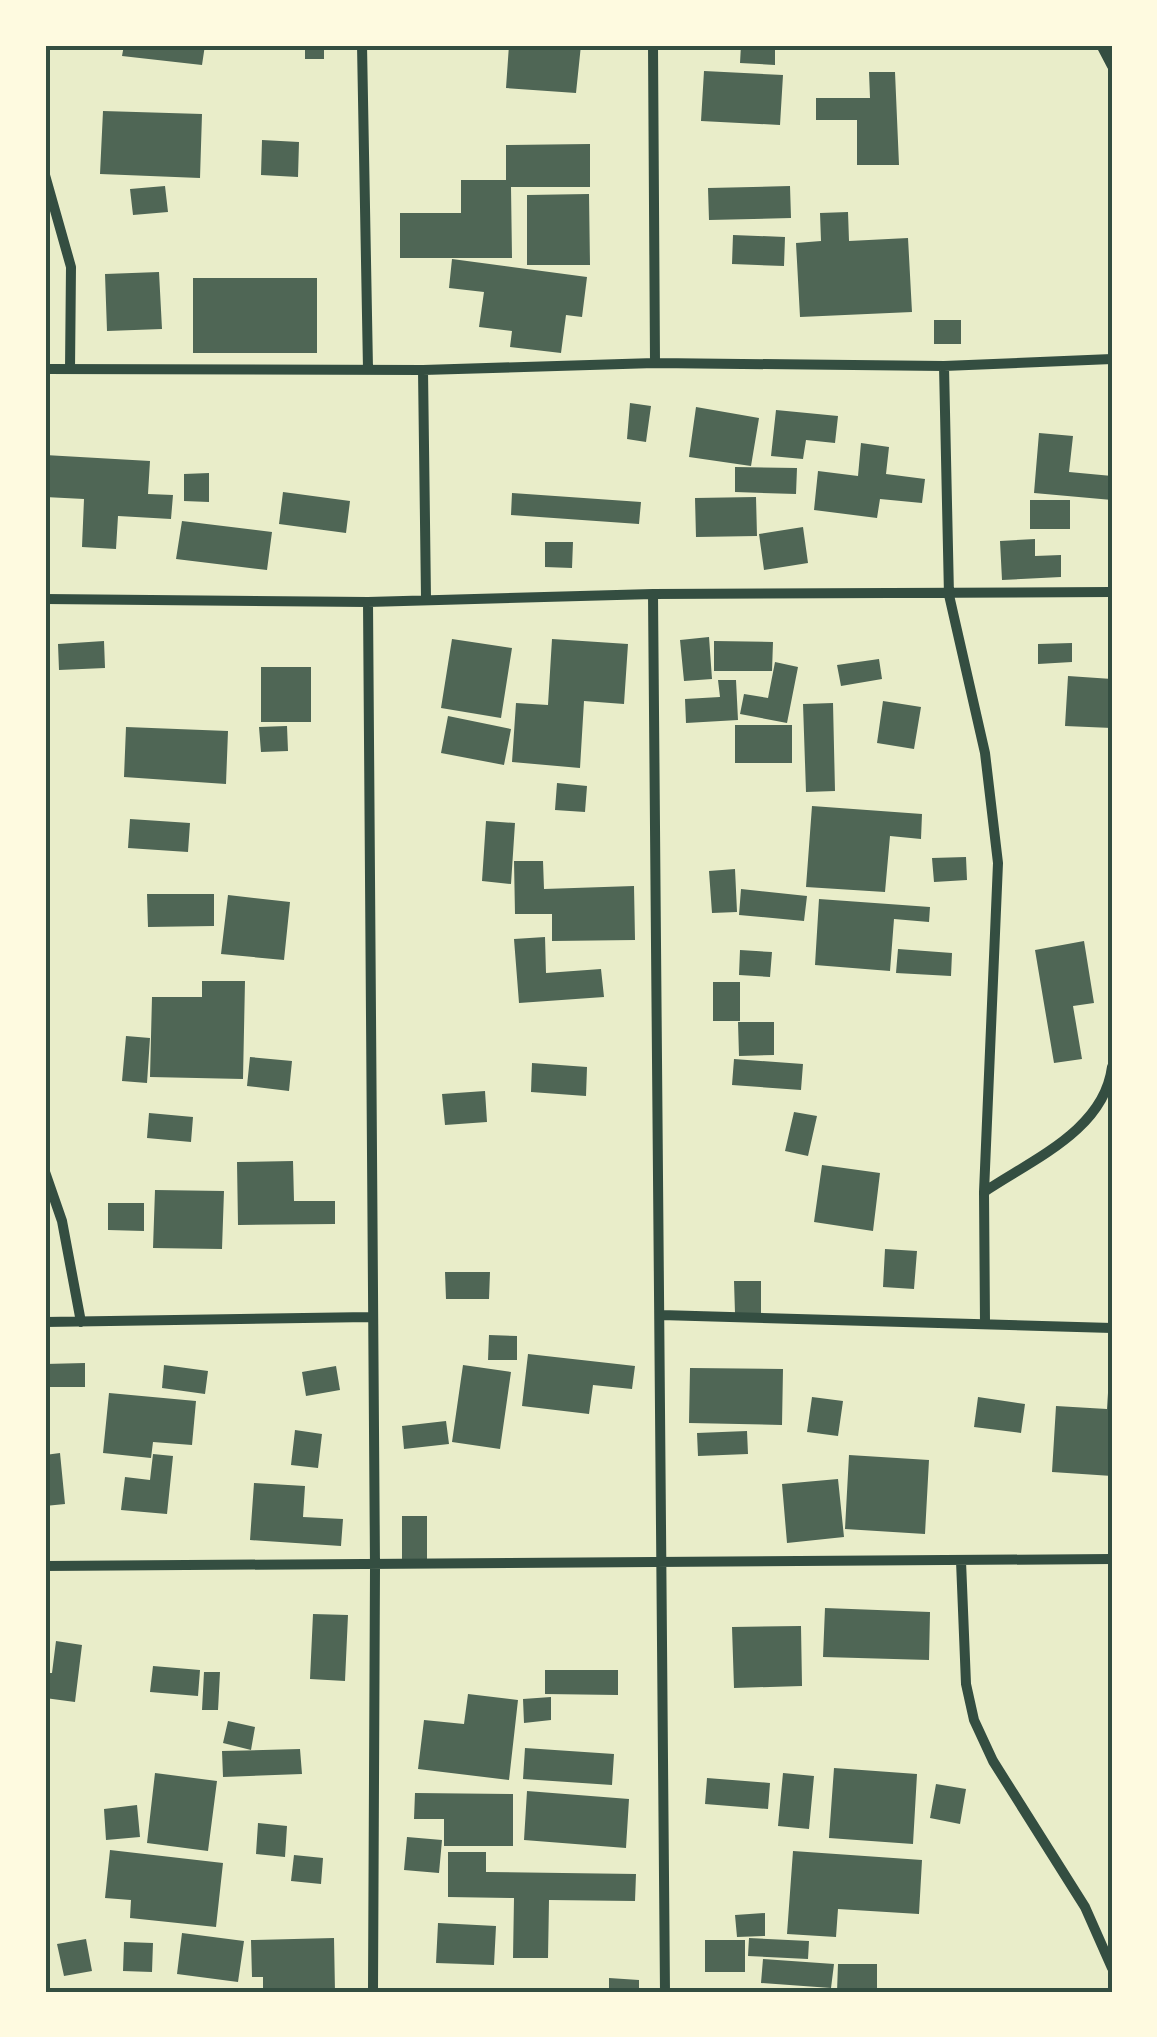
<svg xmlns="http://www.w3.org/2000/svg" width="1157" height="2037" font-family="Literata,serif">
  <rect width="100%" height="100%" fill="#e9edc9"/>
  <path fill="#4f6655" d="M124,45h81l-3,20 -80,-9z
    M305,45h19v14h-19z
    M509,45h72l-5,48 -70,-5z
    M741,45h34v20l-35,-2z
    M704,71l79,4 -3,50 -79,-4z
    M869,72h26l4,93h-42v-45h-41v-22h54z
    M103,111l99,3 -2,64 -100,-4z
    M262,140l37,2 -1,35 -37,-2z
    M590,144v43h-79l1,71h-112v-45h61v-33h45v-35z
    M165,186l3,26 -35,3 -3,-26z
    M790,186l1,32 -82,2 -1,-32z
    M589,194l1,71h-63v-70z
    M848,212l1,29 59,-3 4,74 -112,5 -4,-74 25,-2 -1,-28z
    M733,235l52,2 -1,29 -52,-2z
    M452,259l135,18 -5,40 -16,-2 -5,38 -51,-6 2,-16 -33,-4 5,-35 -35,-4z
    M159,272l3,57 -55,2 -2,-57z
    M193,278h124v75h-124z
    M934,320h27v24h-27z
    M630,403l21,3 -5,36 -19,-3z
    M696,407l63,11 -8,48 -62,-9z
    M776,410l62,6 -3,27 -29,-3 -3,19 -32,-3z
    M1039,433l34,3 -4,36 43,4v24l-78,-7z
    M861,443l28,4 -3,27 39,5 -3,24 -42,-4 -3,19 -63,-8 4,-39 40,5z
    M45,455l105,6 -2,33 25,1 -2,24 -53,-3 -2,33 -34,-2 2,-48 -39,-2z
    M735,467l62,1 -1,26 -61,-2z
    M209,473v29l-25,-1v-27z
    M283,492l67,9 -4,32 -67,-9z
    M512,493l129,9 -2,22 -128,-9z
    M756,497l1,39 -61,1 -1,-39z
    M1030,500h40v29h-40z
    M182,521l90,11 -5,38 -91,-11z
    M803,527l5,36 -44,7 -5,-36z
    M1035,539v17l26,-1v22l-59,3 -2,-39z
    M545,542h28l-1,26 -27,-1z
    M709,637l3,42 -28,2 -4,-41z
    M452,639l60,9 -11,70 -60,-10z
    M552,639l76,5 -4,60 -40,-3 -4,67 -68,-6 4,-59 32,2z
    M104,641l1,27 -46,2 -1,-26z
    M714,641l59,1 -1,29h-58z
    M1072,643v19l-34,2v-20z
    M879,659l3,20 -41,7 -4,-21z
    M775,662l23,5 -11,56 -47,-9 4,-20 24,4z
    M261,667h50v55h-50z
    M1068,676l44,3v49l-47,-2z
    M718,680h18l2,40 -52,3 -1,-24 35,-2z
    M883,701l38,6 -7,42 -37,-6z
    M833,703l2,88 -29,1 -3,-88z
    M448,716l63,13 -7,36 -63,-12z
    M735,725h57v38h-57z
    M287,726l1,25 -27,1 -2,-25z
    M126,727l102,4 -2,53 -102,-7z
    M557,783l30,3 -2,26 -30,-2z
    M812,806l110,8 -1,25 -31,-3 -5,56 -79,-5z
    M130,819l60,4 -2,29 -60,-4z
    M486,821l29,2 -4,61 -29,-3z
    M966,857l1,23 -33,2 -2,-24z
    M514,861h29l1,28 90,-3 1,54 -83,1v-27h-37z
    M735,869l2,43 -25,1 -3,-42z
    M741,889l66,7 -3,25 -65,-6z
    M147,894h67v32l-66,1z
    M228,895l62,7 -6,58 -63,-6z
    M819,899l111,8 -1,15 -35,-3 -4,52 -75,-6z
    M545,937l1,36 55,-4 3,28 -85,6 -5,-64z
    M1084,941l10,62 -21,3 9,53 -28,4 -19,-113z
    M898,949l54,4 -1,23 -55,-3z
    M740,950l32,2 -2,25 -31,-2z
    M202,981h43l-2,98 -93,-2 2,-80h50z
    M713,982h27v39h-27z
    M738,1022h36v33l-35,1z
    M126,1036l24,2 -3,45 -25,-2z
    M250,1057l42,4 -3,30 -42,-5z
    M734,1059l69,5 -2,26 -69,-5z
    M532,1063l55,4 -1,29 -55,-4z
    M485,1091l2,31 -42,3 -3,-31z
    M794,1112l23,4 -9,40 -23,-5z
    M149,1113l44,4 -2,25 -44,-4z
    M293,1161l1,40h41v23l-97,1 -1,-63z
    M822,1165l58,8 -7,58 -59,-9z
    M155,1190l69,1 -2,58 -69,-1z
    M108,1203h36v28l-36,-1z
    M885,1249l32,2 -3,38 -31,-2z
    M445,1272h45l-1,27h-43z
    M734,1281h27v32h-26z
    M489,1335l28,1v24h-29z
    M528,1354l107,12 -3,23 -39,-4 -4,29 -67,-8z
    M85,1363v24h-40v-23z
    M164,1365l44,6 -3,23 -43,-6z
    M463,1365l48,7 -11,77 -48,-7z
    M336,1366l4,24 -34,6 -4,-24z
    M690,1368l93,1 -1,56 -93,-2z
    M109,1393l87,8 -4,44 -39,-3 -2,16 -48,-5z
    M1108,1393h4v83l-60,-4 4,-66 51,3z
    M812,1397l31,4 -5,35 -31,-4z
    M978,1397l47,7 -4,29 -47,-6z
    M446,1421l3,23 -45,5 -2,-23z
    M295,1430l27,4 -4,34 -27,-3z
    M747,1431l1,23 -50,2 -1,-23z
    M60,1453l5,51 -20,2v-51z
    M153,1454l20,2 -6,58 -46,-4 4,-33 25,3z
    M849,1455l80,5 -4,74 -80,-5z
    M838,1479l6,58 -57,6 -5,-59z
    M254,1483l51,3 -2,31 40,2 -2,27 -91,-6z
    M402,1516h25v44h-25z
    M825,1608l105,4 -1,48 -106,-3z
    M313,1614l35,1 -3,66 -35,-2z
    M801,1626l1,60 -68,2 -2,-61z
    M56,1641l26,4 -7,57 -30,-4v-25h7z
    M153,1666l47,4 -2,26 -48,-4z
    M545,1670h73v25l-73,-1z
    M204,1672h16l-2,38h-16z
    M468,1694l50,6 -9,80 -91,-11 6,-49 40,4z
    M551,1697v23l-27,3 -1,-24z
    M228,1721l27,6 -4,23 -28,-7z
    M525,1748l89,6 -2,31 -89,-6z
    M300,1749l2,25 -79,3 -1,-26z
    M834,1768l83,6 -4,70 -84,-6z
    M155,1773l62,8 -9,70 -61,-8z
    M783,1773l31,3 -5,53 -31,-3z
    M707,1778l63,5 -2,26 -63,-5z
    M936,1784l30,5 -6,35 -30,-6z
    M527,1791l102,8 -3,49 -102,-8z
    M415,1793l98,1v52h-69v-27h-30z
    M137,1805l3,32 -34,3 -2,-31z
    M258,1823l29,3 -2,31 -29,-3z
    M407,1837l35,3 -3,33 -35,-3z
    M110,1850l113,13 -7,64 -86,-9 1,-18 -26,-2z
    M793,1851l129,9 -3,54 -81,-5 -2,28 -49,-3z
    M448,1852h38v20l150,2 -1,27 -86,-1 -1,58h-35l1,-60 -66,-1z
    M294,1855l29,3 -2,26 -30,-3z
    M765,1913v23l-28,1 -2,-22z
    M438,1923l58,3 -2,39 -58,-2z
    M182,1933l62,8 -6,41 -61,-8z
    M334,1938l1,54h-72v-15h-11l-1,-37z
    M749,1938l60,3 -1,18 -60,-3z
    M86,1939l6,32 -28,5 -7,-32z
    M705,1940h40v32h-40z
    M124,1942l29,1 -1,29 -29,-1z
    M763,1959l71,5 -3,24 -70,-5z
    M838,1964h39v28h-40z
    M609,1978l30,2v12h-30z"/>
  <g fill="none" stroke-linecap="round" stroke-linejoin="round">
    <path stroke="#344e41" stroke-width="10" d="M362,45l6,324
      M653,45l2,318
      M1101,45l11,21
      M45,175l26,92 -1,102
      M944,366l5,229 36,158 13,110 -14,329 1,132
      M45,369l378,1 232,-7 289,3 168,-7
      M423,370l3,228
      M653,594l12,1398
      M45,599l323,3 285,-8 459,-2
      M368,602l7,965 -2,425
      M45,1172l17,49 19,101
      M984,1192c49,-33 120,-62 128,-125
      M661,1315l451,13
      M45,1322l325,-5
      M961,1561l5,123 8,36 19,41 92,146 27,61
      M45,1566l1067,-7"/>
  </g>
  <rect width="1157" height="2037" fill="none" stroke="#fefae0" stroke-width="95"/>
  <rect x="48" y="48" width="1062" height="1942" fill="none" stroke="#344e41" stroke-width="4"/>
</svg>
